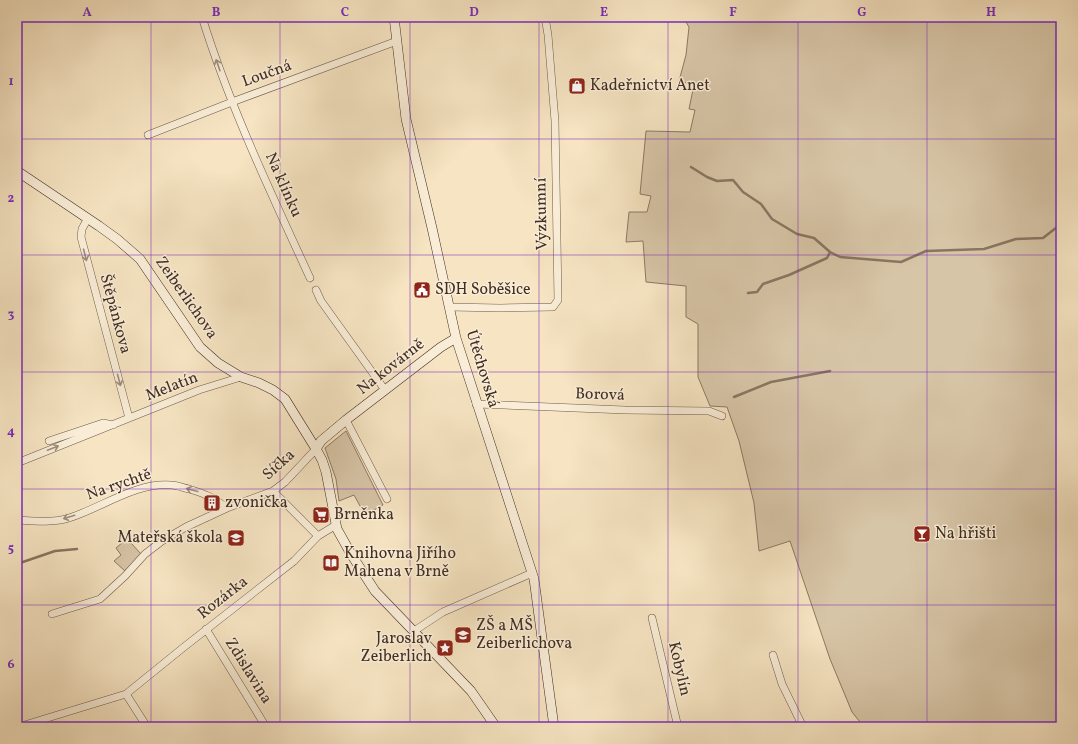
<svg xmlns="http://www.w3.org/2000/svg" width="1078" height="744" font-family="Vollkorn,serif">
  <rect width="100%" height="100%" fill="#f6e4c2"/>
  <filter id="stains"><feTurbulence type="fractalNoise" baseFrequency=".005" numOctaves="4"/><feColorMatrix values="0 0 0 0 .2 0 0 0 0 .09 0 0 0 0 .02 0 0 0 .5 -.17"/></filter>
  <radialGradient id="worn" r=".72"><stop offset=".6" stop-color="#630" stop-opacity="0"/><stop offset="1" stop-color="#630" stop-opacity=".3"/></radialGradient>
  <path fill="#d7c5a7" stroke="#8c7964" d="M683,17h378v710h-197l-12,-15 -22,-53 -40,-118 -31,10 -5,-48 -15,-62 -12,-34 -17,-1 -12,-29v-53l-12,-7v-31l-40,-4 -3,-41 -17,1 3,-30h18l4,-16 -11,-2 6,-63 44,1 5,-22 -6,-1 5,-24 -15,-4 7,-26 3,-28z
    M346,431l37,74 -18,10 -11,-20 -15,6 -3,-22 -11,-31z
    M123,542l8,1 10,11 -1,4 -15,13 -11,-10 7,-6 -5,-7z"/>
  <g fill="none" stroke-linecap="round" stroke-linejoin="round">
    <path stroke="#897662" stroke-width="2.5" d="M691,167l16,10 10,4 16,-1 10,12 18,12 11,15 25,15 17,4 16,14 10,5 61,5 25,-11 58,-2 32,-10 27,-1 18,-14
      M748,293l9,-1 6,-8 26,-9 38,-17 3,-6
      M734,397l37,-15 59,-11
      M17,564l38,-13 22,-2"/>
    <g stroke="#6f5b4a" stroke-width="8">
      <path id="street" d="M202,17c28,90 69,176 108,261
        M148,135l84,-33 165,-61
        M88,218l-6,11 -1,8 48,181
        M316,290l5,11 64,89
        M450,307l50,1 53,-1 5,-7 -3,-179 -7,-86 -3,-18
        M476,404l149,6 84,1 13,5
        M346,420l41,79
        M49,441l54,-18 10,2
        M17,463l182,-73 42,-13
        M273,491l45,45
        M17,520c16,1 36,3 52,-2 32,-10 67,-36 102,-33 6,0 12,3 18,4 17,5 23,8 38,19
        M52,614l48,-15 25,-23 20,-22 17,-13 24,-14 41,-19 46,-17 12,-9 31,-33
        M652,618l26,109
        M206,629l60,98
        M414,631l29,-19 89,-39
        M773,655l9,29 21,43
        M126,694l21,33
        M18,727l108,-33 58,-47 110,-86 24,-25 18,-11"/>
    </g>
    <g stroke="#422d22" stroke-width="10">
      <path id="secondary" d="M394,17l12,102 26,109 24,110 78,241 20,148
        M17,171l82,55 18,13 23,20 60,88 18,16 23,14 18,6 14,7 12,9 31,50 6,11 4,12 11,57 14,25 24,37 96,100 25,36
        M316,449l5,-8 25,-21 95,-73 15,-9"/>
    </g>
    <use href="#street" stroke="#f9edd7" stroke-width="7"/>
    <use href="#secondary" stroke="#f9edd7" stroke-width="9"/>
  </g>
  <defs><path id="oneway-shaft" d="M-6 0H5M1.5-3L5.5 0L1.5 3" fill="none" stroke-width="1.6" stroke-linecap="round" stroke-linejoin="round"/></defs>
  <g stroke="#9e8d7c">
    <use href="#oneway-shaft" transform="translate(218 65) rotate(-109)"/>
    <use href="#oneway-shaft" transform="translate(85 255) rotate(76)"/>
    <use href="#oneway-shaft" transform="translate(119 380) rotate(75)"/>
    <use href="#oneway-shaft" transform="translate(53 448) rotate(-21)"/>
    <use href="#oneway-shaft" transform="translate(192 490) rotate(-165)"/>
    <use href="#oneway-shaft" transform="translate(69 517) rotate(163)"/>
  </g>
  <path fill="none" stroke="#7b2cbf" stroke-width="1" stroke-opacity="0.55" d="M151,17v710M280,17v710M410,17v710M539,17v710M668,17v710M798,17v710M927,17v710M17,139h1044M17,255h1044M17,372h1044M17,489h1044M17,605h1044"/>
  <defs>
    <g id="shop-square" transform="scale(0.9)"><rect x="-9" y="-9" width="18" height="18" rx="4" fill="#8f2418" stroke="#f9edd7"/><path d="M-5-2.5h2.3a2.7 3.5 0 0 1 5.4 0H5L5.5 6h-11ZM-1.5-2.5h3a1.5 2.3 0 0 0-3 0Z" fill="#fff"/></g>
    <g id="civic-square" transform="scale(0.9)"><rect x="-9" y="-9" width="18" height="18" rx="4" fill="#8f2418" stroke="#f9edd7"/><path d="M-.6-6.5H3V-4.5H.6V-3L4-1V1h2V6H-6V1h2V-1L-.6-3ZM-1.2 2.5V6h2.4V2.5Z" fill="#fff"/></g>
    <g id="building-square" transform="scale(0.9)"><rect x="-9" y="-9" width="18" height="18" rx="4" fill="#8f2418" stroke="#f9edd7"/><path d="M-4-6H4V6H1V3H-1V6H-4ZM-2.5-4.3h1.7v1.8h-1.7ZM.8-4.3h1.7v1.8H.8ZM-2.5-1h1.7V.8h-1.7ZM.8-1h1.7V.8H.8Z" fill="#fff"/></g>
    <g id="supermarket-square" transform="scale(0.9)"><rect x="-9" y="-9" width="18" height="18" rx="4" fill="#8f2418" stroke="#f9edd7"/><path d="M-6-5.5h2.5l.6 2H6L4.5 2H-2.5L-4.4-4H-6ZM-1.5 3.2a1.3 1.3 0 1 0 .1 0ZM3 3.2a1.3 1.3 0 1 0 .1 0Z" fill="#fff"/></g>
    <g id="bar-square" transform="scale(0.9)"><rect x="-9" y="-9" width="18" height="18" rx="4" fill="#8f2418" stroke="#f9edd7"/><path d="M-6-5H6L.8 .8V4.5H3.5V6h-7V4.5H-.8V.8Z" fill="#fff"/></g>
    <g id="school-square" transform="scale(0.9)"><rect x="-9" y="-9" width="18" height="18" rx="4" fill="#8f2418" stroke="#f9edd7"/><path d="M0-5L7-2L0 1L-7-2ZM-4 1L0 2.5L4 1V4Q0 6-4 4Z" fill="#fff"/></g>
    <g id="library-square" transform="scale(0.9)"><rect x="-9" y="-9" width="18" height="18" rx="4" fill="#8f2418" stroke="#f9edd7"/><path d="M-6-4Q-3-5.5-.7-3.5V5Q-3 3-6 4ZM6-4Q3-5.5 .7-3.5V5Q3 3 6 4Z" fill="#fff"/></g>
    <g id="sight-square" transform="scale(0.9)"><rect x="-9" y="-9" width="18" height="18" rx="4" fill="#8f2418" stroke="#f9edd7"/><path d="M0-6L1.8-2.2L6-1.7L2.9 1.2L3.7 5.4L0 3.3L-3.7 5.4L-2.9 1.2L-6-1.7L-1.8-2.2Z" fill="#fff"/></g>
  </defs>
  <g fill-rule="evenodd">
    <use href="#shop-square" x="577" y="86"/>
    <use href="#civic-square" x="422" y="290"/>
    <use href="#building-square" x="212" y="503"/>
    <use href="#supermarket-square" x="321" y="515"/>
    <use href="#bar-square" x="922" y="534"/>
    <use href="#school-square" x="236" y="538"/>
    <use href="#library-square" x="331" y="563"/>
    <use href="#school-square" x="463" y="635"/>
    <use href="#sight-square" x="445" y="648"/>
  </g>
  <g text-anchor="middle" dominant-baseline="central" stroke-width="3" stroke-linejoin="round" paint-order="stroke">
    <g font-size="16" fill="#422d22" stroke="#f9edd7">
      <text transform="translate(267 74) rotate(-20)">Loučná</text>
      <text transform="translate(283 185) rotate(66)">Na klínku</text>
      <text transform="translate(542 214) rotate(-91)">Výzkumní</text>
      <text transform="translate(186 298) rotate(55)">Zeiberlichova</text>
      <text transform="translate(115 314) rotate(75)">Štěpánkova</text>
      <text transform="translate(391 367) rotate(-38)">Na kovárně</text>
      <text transform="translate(482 369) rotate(73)">Útěchovská</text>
      <text transform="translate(172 387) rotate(-21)">Melatín</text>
      <text transform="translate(600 395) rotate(2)">Borová</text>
      <text transform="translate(279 465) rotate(-42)">Síčka</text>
      <text transform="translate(119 485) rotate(-19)">Na rychtě</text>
      <text transform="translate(223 598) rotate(-38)">Rozárka</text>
      <text transform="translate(679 669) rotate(77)">Kobylín</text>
      <text transform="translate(248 671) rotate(58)">Zdislavina</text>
    </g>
    <g font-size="16" fill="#422d22" stroke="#f9edd7" text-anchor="start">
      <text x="590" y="86">Kadeřnictví Anet</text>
      <text x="435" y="290">SDH Soběšice</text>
      <text x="225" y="503">zvonička</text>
      <text x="334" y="515">Brněnka</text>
      <text x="935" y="534">Na hřišti</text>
      <text x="223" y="538" text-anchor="end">Mateřská škola</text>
      <text x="344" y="554">Knihovna Jiřího<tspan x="344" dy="18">Mahena v Brně</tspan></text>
      <text x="476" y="626">ZŠ a MŠ<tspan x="476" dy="18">Zeiberlichova</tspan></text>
      <text x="432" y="639" text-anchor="end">Jaroslav<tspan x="432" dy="18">Zeiberlich</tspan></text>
    </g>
  </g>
  <rect width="1078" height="744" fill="none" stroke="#f6e4c2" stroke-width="44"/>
  <rect x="22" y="22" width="1034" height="700" fill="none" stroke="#7b2cbf" stroke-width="1.5"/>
  <g font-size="13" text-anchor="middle" font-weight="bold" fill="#7b2cbf">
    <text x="87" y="16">A</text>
    <text x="216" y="16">B</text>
    <text x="345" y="16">C</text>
    <text x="474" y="16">D</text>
    <text x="604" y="16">E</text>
    <text x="733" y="16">F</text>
    <text x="862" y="16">G</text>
    <text x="991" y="16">H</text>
    <text x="11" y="85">1</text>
    <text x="11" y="202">2</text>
    <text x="11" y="318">3</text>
    <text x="11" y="435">4</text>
    <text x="11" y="552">5</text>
    <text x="11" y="668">6</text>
  </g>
  <rect width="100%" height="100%" filter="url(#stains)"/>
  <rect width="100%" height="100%" fill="url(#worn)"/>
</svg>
